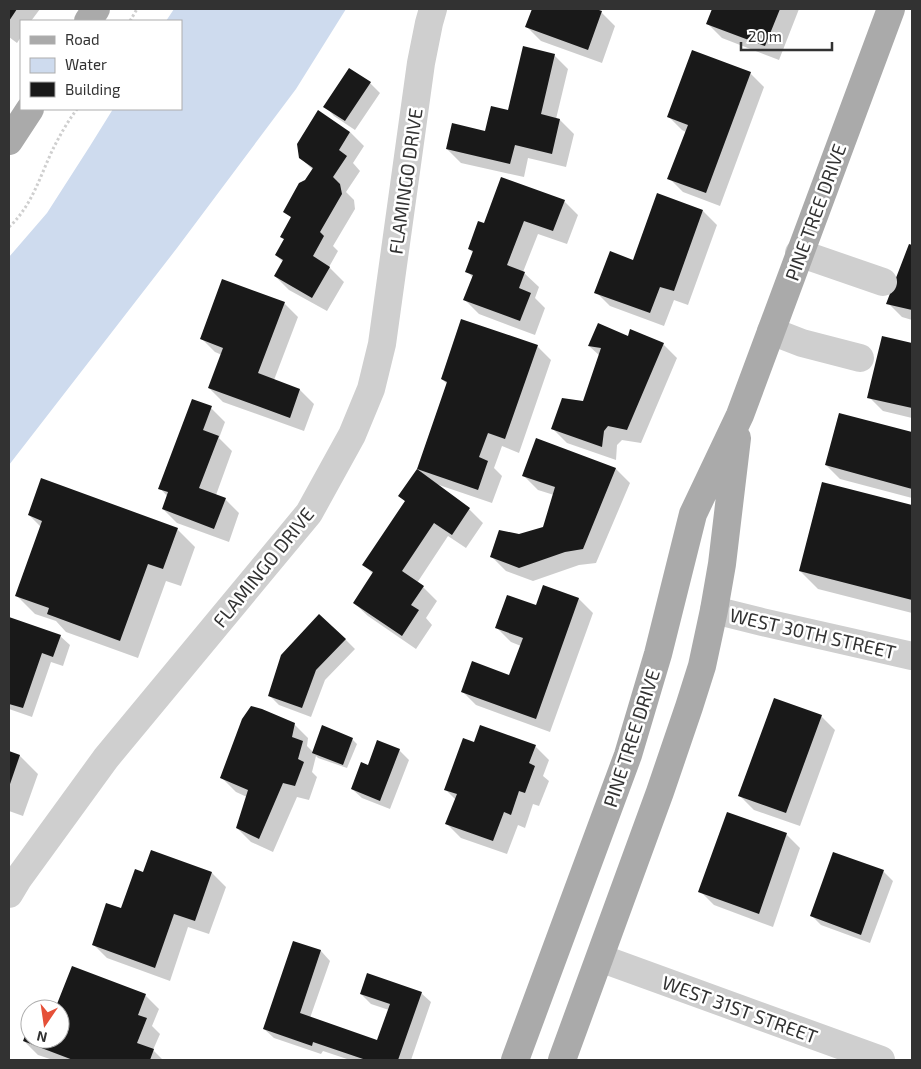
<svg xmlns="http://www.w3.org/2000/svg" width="921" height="1069" font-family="'Exo 2',sans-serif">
  <rect width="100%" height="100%" fill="#fff"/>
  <path fill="#cedbee" d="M174,9h172l-50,80 -119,159 -168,217v-208l38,-44 43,-67 23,-37h68v-88h-15z"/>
  <path fill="#0003" d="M9,9h31l-9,12h-10v16l-4,6 -8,-6z
    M533,9h65v2l3,1 14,14 -13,37 -61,-22 -14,-14z
    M713,9h86l-20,51 -57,-22 -14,-14z
    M554,55l14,14 -12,50 4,1 14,14 -8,33 -38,-9 -4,19 -63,-14 -14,-14 39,-17 23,-21z
    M349,69l21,14 10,10 -25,37 -21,-14 -9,-10z
    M750,73l14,14 -44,119 -37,-14 -14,-14 17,-46 -4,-2 -14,-14z
    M350,132l14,14 -11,17 7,8 -14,21 8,8 1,9 -22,37 5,5 -9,16 15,15 -17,29 -38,-21 -14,-14 8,-14 -7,-7 9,-15 -4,-3 11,-19 -7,-7 28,-41 -13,-13z
    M564,201l14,14 -11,29 -29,-10 -15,38 16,15 -4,11 10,10 -10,27 -56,-21 -14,-14 8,-22 -6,-7 6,-18 -4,-4 15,-25z
    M703,211l14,14 -29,80 -14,-5 -10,26 -54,-20 -14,-14 38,-31z
    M910,246h2v74l-10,-3 -14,-14z
    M284,303l14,14 -24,63 26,10 14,14 -10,27 -81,-29 -14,-14 13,-33 -7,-3 -14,-14z
    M628,337l35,7 14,14 -36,85 -19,-3 -5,5 -1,15 -49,-17 -14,-14 31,-26 16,-47 -11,-10z
    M883,337l29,7v74l-29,-7 -14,-14z
    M537,346l14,14 -32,93 -17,-7 -8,22 8,8 -10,27 -56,-19 33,25 14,14 -17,25 -18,-12 -31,47 6,4 14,14 -11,17 6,7 -16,24 -48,-33 -14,-13 19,-29 -9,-9 42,-63 -7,-6 19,-26 30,-85 -6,-6z
    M211,408l14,14 -6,16 13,13 -16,44 9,4 14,14 -10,29 -52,-19 -14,-14 4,-13 -7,-8z
    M839,414l73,19v65l-72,-19 -14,-14z
    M537,439l79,30 14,14 -34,80 -17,2 -46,16 -27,-10 -14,-14 28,-22 24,-7 10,-33 -16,-5 -14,-14z
    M822,483l90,24v106l-94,-24 -18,-18z
    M29,515l148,14 18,18 -14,39 -15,-5 -28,77 -72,-26 -10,-11 -21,-7 -18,-18 24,-69z
    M544,586l35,13 14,14 -43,119 -74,-27 -14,-14 48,-14 11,-31 -10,-4 -14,-14 40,-21z
    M9,618l51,18 10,9 -7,21 -12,-4 -19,55 -23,-8z
    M345,639l10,10 -30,31 -14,37 -32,-12 -10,-10z
    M821,716l14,14 -35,96 -46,-16 -14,-14z
    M294,724l14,14 -1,8 7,7 38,-14 5,5 -10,24 -29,-10 -2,-2 -4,16 5,5 -8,23 -12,-3 -24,55 -22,-10 -14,-14 10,-31 -11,-5 -14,-14z
    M474,743l61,3 14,14 -6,16 6,5 -10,25 -6,-2 -8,24 -7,-3 -11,29 -46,-16 -14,-14 9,-24 -10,-10z
    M399,750l10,10 -19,49 -28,-11 -10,-9z
    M9,752l11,4 18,18 -15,42 -14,-5z
    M786,834l14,14 -27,79 -59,-22 -14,-14z
    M152,852l60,21 14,14 -17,47 -21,-7 -18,54 -63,-23 -14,-14 29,-34 22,-37z
    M883,871l10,10 -23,62 -49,-18 -9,-9z
    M294,942l27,9 9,10 -20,57 68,23 11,-31 -18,-6 -10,-10 60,-1 10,9 -20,58h-61l-27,-9 -2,3 -47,-16 -10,-9z
    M145,995l14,14 -7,17 8,8 -7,16 10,10h-110l-15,-5 -14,-14 6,-15v13h30v-30h-4z"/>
  <path fill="#191919" d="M9,9h8l-8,12z
    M532,9h64l6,2 -14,39 -63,-23z
    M712,9h68l-15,37 -59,-22z
    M523,46l32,8 -14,60 19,5 -8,35 -37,-9 -5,19 -64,-15 6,-26 33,8 6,-25 17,4z
    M692,50l59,22 -45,121 -39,-14 21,-54 -21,-8z
    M349,68l22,14 -26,39 -22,-14z
    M318,110l32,22 -11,18 8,6 -14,21 7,7 2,10 -22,38 4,4 -11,20 17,11 -18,31 -38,-22 9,-16 -8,-5 9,-16 -4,-2 11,-20 -8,-5 16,-29 6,-3 8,-12 -14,-10 -2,-14z
    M501,177l64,23 -12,31 -29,-10 -17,44 18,7 -6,16 12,5 -11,28 -57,-21 10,-25 -8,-3 8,-21 -5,-2 10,-28 6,2z
    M657,193l46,17 -29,81 -14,-4 -10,26 -56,-20 16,-42 23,9z
    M909,244l3,1v65l-26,-6z
    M222,279l63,23 -27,71 42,16 -10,29 -82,-30 15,-40 -23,-9z
    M461,319l77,26 -33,94 -17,-6 -9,24 9,4 -10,29 -61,-21 53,39 -18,27 -18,-12 -32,48 22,15 -13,19 8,5 -17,26 -49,-33 20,-31 -11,-7 43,-64 -7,-5 19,-27 30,-87 -6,-3z
    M598,323l30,13 2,-7 34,14 -37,87 -19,-4 -4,5 -2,16 -51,-18 11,-31 21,3 18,-53 -13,-2z
    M882,336l30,7v65l-45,-10z
    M192,399l20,7 -9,24 16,6 -20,52 27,10 -12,31 -52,-20 6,-17 -10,-3z
    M839,413l73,19v57l-87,-24z
    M536,438l80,30 -33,81 -18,3 -46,16 -29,-11 9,-27 20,4 24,-7 12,-40 -33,-11z
    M41,478l137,50 -15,41 -15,-5 -28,77 -73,-27 2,-6 -34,-12 27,-75 -14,-6z
    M822,482l90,23v95l-113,-29z
    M543,585l36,13 -43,121 -75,-27 11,-31 37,14 14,-37 -28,-10 12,-33 29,10z
    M319,614l27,25 -30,31 -14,38 -34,-12 13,-41z
    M9,617l52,18 -8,22 -11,-4 -19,55 -14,-4z
    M774,698l48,17 -36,98 -48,-17z
    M251,706l11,3 33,14 -3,14 11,4 -5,18 6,3 -9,24 -12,-3 -24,56 -23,-11 12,-38 -28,-12 22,-59z
    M322,725l31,13 -10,27 -31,-12z
    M480,725l56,20 -7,18 6,3 -10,27 -6,-2 -8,24 -7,-3 -11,29 -48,-17 12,-30 -13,-4 19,-52 11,4z
    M377,740l23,9 -20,52 -29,-12 10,-27 7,3z
    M9,751l11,4 -11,32z
    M727,812l60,21 -28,81 -61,-22z
    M151,850l61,22 -17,49 -21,-7 -19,54 -63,-23 14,-42 15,5 14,-39 8,3z
    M833,852l51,18 -23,65 -51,-19z
    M293,941l28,9 -21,63 77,27 13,-36 -30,-10 7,-21 55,19 -24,68h-32l-53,-18 -1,4 -49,-17z
    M72,966l74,28 -8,21 9,3 -10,25 17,6 -4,11h-77l-50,-19 7,-18v16h30v-30h-5z"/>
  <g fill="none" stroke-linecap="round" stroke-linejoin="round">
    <path stroke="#cfcfcf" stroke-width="3" stroke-dasharray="2.5 2.5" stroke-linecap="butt" d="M130,21l7,-12
      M9,227c23,-21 31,-51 44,-78 7,-14 15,-28 24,-40"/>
    <path stroke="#cfcfcf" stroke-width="28" d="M799,253l84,29
      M771,331l31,12 58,15
      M714,610l48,12 150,34
      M9,894l9,-15 88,-121 203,-245 43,-78 19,-46 11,-45 39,-281 8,-40 4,-14
      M600,958l281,102"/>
    <path stroke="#aaa" stroke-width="28" d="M88,21l8,-12
      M9,141l21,-32
      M515,1060l113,-305 30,-101 35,-140 47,-99 151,-406
      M562,1060l98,-268 29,-85 13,-41 12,-56 8,-46 15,-126"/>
  </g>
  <g text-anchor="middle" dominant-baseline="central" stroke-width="5" stroke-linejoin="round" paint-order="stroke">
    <g font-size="19" fill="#323232" stroke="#fff">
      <text transform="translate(405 181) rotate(-82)">FLAMINGO DRIVE</text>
      <text transform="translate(815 212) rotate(-70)">PINE TREE DRIVE</text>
      <text transform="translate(263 567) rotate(-51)">FLAMINGO DRIVE</text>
      <text transform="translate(813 633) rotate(13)">WEST 30TH STREET</text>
      <text transform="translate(631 738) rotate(-72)">PINE TREE DRIVE</text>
      <text transform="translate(740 1009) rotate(20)">WEST 31ST STREET</text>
    </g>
  </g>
  <rect width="921" height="1069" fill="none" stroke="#323232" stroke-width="20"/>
  <rect x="20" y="20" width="162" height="90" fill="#ffffff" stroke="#adadad"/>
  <rect x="30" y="36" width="25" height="8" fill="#aaaaaa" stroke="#adadad"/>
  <text x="65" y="45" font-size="15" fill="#323232">Road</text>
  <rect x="30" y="58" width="25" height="15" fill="#cedbee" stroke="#adadad"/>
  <text x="65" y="70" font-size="15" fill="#323232">Water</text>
  <rect x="30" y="82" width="25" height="15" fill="#191919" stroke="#adadad"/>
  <text x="65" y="95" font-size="15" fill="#323232">Building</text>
  <g transform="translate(45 1024) rotate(193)"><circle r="24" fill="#ffffff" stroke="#adadad"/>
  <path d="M0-4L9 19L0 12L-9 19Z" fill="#e55038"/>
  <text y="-8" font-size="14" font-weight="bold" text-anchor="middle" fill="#323232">N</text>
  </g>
  <path d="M741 42v8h91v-8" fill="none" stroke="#323232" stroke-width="2.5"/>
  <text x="748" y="42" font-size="15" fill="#323232" stroke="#ffffff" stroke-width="4" paint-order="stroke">20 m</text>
</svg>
